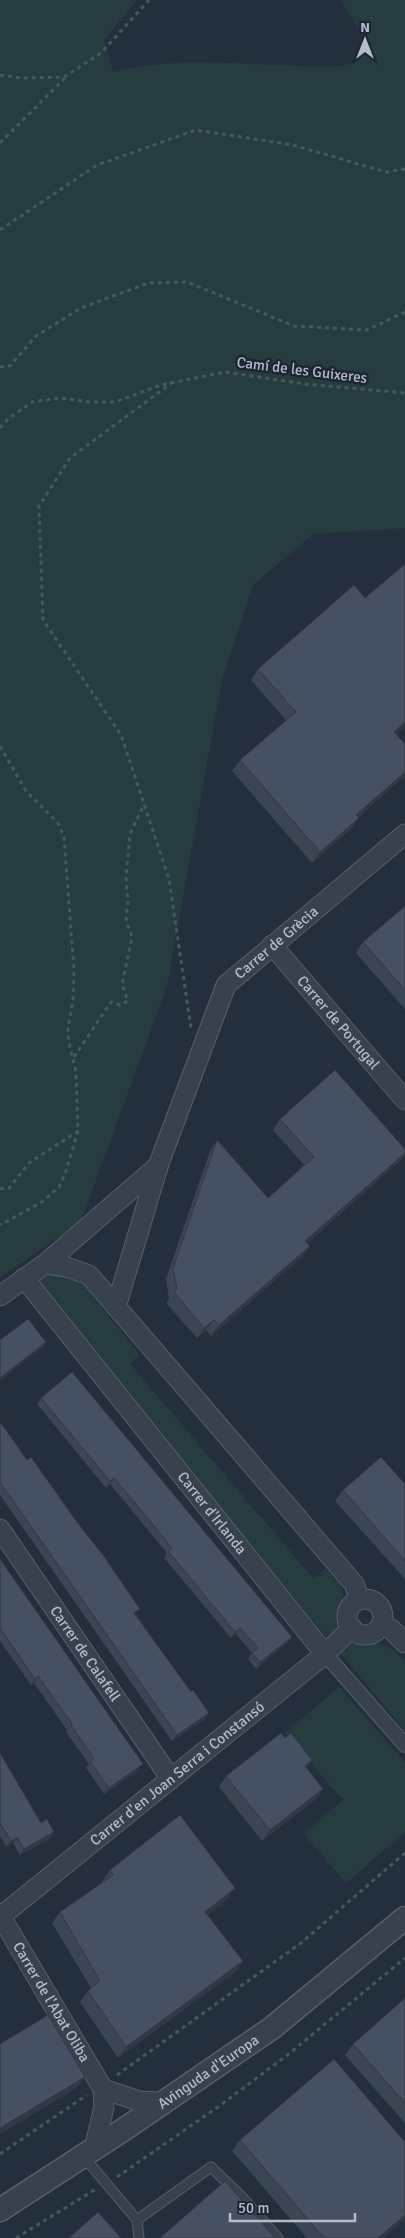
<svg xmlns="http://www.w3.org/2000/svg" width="405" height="2238" font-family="Signika,sans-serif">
  <rect width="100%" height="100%" fill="#242f3e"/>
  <path fill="#263c3f" d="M0,0h137l-33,40 9,32c76,-19 153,-3 229,-6l14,-4 10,-14 -4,-13 -21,-35h64v528l-92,6 -60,51 -31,95 -55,306 -86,235 -81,57z
    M48,1274l24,4 12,8 55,68 -9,10 184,215 11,-10 14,14 4,12 -1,28 -14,16 -296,-357 6,-5z
    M364,1642c18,0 30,6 41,19v70l-65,-78 12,-9z
    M339,1687l66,75v70l-59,51 -42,-49 39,-34 -58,-67z"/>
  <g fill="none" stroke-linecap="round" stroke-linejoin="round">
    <g stroke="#565f6c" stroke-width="11">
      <path id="service" d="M84,2157l53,63 74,-53 33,32 34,39
        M137,2220l2,18"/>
    </g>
    <g stroke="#565f6c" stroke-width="16">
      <path id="pedestrian" d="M325,1654l80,91"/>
    </g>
    <g stroke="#565f6c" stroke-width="21">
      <g id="minor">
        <path id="s1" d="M272,945l133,155"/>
        <path d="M45,1264l22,3 22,8 265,309 6,16"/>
        <path id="s2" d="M24,1278l301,376"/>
        <path id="s3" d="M0,1296l45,-32 113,-98 68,-181 179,-151"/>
        <path d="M116,1307l42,-140"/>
        <path id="s4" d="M0,1529l171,250"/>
        <circle cx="365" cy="1617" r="18"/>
        <path d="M381,1625l10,4 14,14"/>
        <path id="s5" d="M0,1915l103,174 1,18 -10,42"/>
        <path id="s6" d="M0,1917l325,-263 27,-26"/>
        <path d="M103,2089l36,12 23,1"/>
      </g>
    </g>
    <g stroke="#565f6c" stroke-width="25">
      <g id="tertiary">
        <path id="s7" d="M0,2210l126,-82 146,-100 133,-110"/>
      </g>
    </g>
    <path stroke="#44595c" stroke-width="3" stroke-dasharray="4 4" stroke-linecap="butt" d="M0,75l21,3 43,-1 37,-24 48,-53
      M0,143l65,-65
      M0,230l97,-65 99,-35 97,15 93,27 19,-3
      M0,367l10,-1 26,-30 45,-28 67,-25 39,-1 107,44 73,4 38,-18
      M173,382l-103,76 -31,48 4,114 78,115 48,144 22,149
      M0,428l8,-9 24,-17 29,-4 29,4h25l46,-17 64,-13 80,12 100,9
      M0,746l26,45 32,32 6,14 10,134 -1,29 -5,29 1,14 7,29 2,59 -13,43 -6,13 -17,15 -42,23
      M74,1057l37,-55 9,3 8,-4 -6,-16 10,-48 -6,-16 2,-19 -2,-25 4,-43 14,-30
      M0,1189l9,-1 20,-25 49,-32
      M117,2075l184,-132 104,-90
      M0,2154l87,-59
      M117,2177l101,-70 72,-54 115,-95
      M16,2238l80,-49"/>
    <use href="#service" stroke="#38414e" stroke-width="9"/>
    <use href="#pedestrian" stroke="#38414e" stroke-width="14"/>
    <use href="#minor" stroke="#38414e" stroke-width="19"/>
    <use href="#tertiary" stroke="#38414e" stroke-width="22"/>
  </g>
  <path fill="#3b4654" d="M405,564v162l-9,8 9,42 -47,41 -7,12 -39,34 -80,-92 8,-11 46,-40 -35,-40 7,-11 107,-71z
    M405,906v103l-49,-56 7,-11z
    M280,1119l125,30v5l-6,8 -92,81 3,3 -8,11 -91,79 -5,-6 -9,8 -31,-35 3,-4 -3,-20 44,-128 7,-11 51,58 36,-33 -31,-35z
    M41,1398l251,239 -5,6 -31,26 -8,-10 4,-6 -16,-19 -5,4 -67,-80 3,-5 -57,-69 -4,4 -69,-84z
    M0,1424l191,268 18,21 -4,6 -33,22 -172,-246z
    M405,1484v95l-70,-78 8,-11z
    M0,1559l138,212 -34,23 -18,-26 3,-4 -23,-32 1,-2 -33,-47 -3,2 -31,-44z
    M0,1753l41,70 13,9 -4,6 -30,17 -7,-12 -7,4 -6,-11z
    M307,1768l16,21 -8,11 -53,41 -43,-54 7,-11z
    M110,1870l117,29 -19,16 35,46 -8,11 -117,86 -38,-56 8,-11 3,-3 -39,-65 8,-11 43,-30 -1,-1z
    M405,1998v125l-60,-68 8,-11z
    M240,2140l165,2v77l-22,19h-76l-75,-87z"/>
  <path fill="#303945" d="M405,722v4l-19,17 8,-11z
    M405,772v4l-56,50 7,-11z
    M359,818l-8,11 -39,34 8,-11z
    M405,1153l-6,9 -101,90 7,-11z
    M310,1246l-8,11 -91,79 8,-11z
    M214,1320l-8,10 -9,8 7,-10z
    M46,1342l-4,6 -42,33v-3z
    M114,1478l-4,6 -4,4 4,-7z
    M240,1628l-4,6 -5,4 4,-6z
    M292,1637l-5,6 -31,26 4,-7z
    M38,1676l-4,7 -3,2 4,-6z
    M209,1713l-4,6 -33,22 5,-6z
    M312,1760l-7,11v-5z
    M143,1764l-5,7 -34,23 5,-6z
    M323,1789l-8,11 -53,41 8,-11z
    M54,1832l-4,6 -30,17 4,-6z
    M17,1837l-4,6 -7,4 5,-6z
    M235,1888l-8,11 -29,24 7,-11z
    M243,1961l-8,11 -117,86 8,-11z
    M85,2077l-8,11 -77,46v-6z
    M405,2215v4l-22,19h-5z"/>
  <path fill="#455162" stroke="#303945" d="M405,564v158l-11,10 11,12v28l-49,43 3,3 -39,34 -80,-92 56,-48 -38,-43 96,-84 11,13z
    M405,906v84l-42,-48z
    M335,1070l70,79v4l-100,88 5,5 -91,79 -5,-5 -10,8 -30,-36 3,-3 -4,-21 44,-128 51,58 46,-41 -34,-38z
    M28,1319l18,23 -46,36v-38z
    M72,1372l220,265 -32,25 -8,-9 6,-5 -18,-20 -5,4 -67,-81 4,-3 -25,-31 -33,-39 -4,3 -69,-83z
    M1,1423l26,37 4,-3 46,65 26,33 37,54 -6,4 57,79 2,-2 16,23 -32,22 -177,-253v-58z
    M381,1457l24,27v77l-62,-71z
    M0,1559l143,205 -34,24 -19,-27 4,-2 -23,-34 1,-1 -34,-48 -3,3 -35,-51z
    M281,1733l4,5 6,-5 21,27 -7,6 18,23 -53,41 -44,-54z
    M0,1753l41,70 6,-4 7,13 -30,17 -7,-12 -6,4 -11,-18z
    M180,1815l55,73 -30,24 38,49 -117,86 -38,-56 12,-10 -40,-69 53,-37 -3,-5z
    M405,1998v105l-52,-59z
    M48,2015l37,62 -85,51v-84z
    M334,2059l71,83v73l-27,23h-54l-84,-98z
    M225,2181l50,57h-113l-1,-1z
    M98,2212l23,26h-52z"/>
  <g text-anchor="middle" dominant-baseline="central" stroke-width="5" stroke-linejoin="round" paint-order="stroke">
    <g font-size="15" fill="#b4bcc9" stroke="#1d2633">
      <text transform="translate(302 370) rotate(7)">Camí de les Guixeres</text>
      <text stroke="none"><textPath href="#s3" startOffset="464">Carrer de Grècia</textPath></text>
      <text stroke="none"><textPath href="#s1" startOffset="102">Carrer de Portugal</textPath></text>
      <text stroke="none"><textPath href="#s2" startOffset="301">Carrer d'Irlanda</textPath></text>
      <text stroke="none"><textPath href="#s4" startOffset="151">Carrer de Calafell</textPath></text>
      <text stroke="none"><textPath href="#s6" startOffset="228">Carrer d'en Joan Serra i Constansó</textPath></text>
      <text stroke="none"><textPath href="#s5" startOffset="101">Carrer de l'Abat Oliba</textPath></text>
      <text stroke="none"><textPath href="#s7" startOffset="250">Avinguda d'Europa</textPath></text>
    </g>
  </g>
  <g transform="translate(365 40)" stroke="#1d2633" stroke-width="4" paint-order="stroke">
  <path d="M0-4L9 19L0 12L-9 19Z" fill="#b4bcc9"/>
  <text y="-8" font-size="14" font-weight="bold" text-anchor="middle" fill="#b4bcc9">N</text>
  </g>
  <path d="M230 2213v8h125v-8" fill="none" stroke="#b4bcc9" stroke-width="2.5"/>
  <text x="238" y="2213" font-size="15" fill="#b4bcc9" stroke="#1d2633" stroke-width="4" paint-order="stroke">50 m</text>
</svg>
